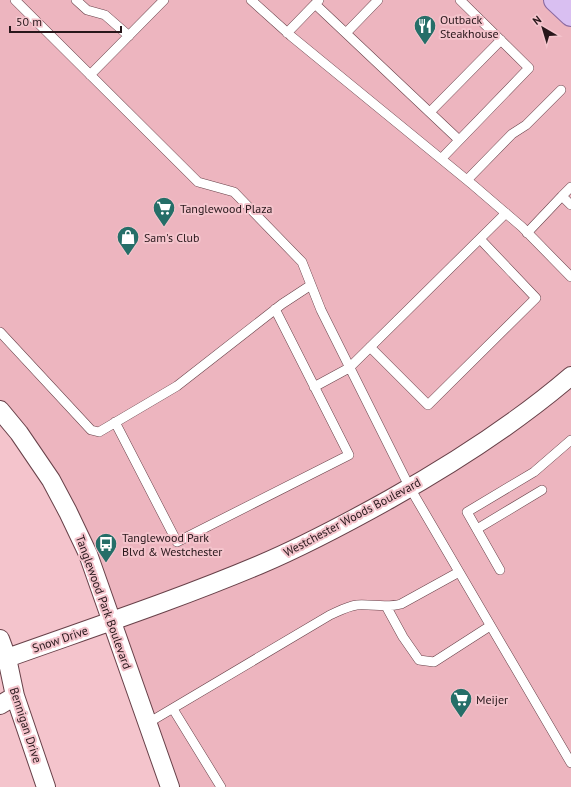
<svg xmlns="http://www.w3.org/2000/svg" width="571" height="787" font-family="'PT Sans',sans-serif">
  <rect width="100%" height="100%" fill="#f4c4cc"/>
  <path fill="#edb5bf" d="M0,0h571v787h-401l-82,-233 -88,-144z"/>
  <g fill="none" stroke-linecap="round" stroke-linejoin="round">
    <g stroke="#684149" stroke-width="10">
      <path id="lane" d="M15,0l183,182 36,10 68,70 19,48 89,178 161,275
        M76,0l11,10 18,5 24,21
        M251,0l40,36 182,149 49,42 49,50
        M315,4l144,136
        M287,33l32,-33
        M346,33l32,-33
        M90,75l74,-75
        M430,112l71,-72
        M442,158l87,-90 -69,-68
        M468,179l44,-45 14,-9 35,-35
        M562,196l9,-9
        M527,233l35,-37 9,9
        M0,332l91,98 8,2 78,-46 105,-82 29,-19
        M370,347l58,58 108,-107 -56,-59
        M314,387l35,-19 157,-155
        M115,422l62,120 172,-87 -74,-146
        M477,529l65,-39
        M500,570l-33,-58 67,-40 37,-32
        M386,606l17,31 16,23 15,2 56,-36
        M173,709l48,78
        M148,723l182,-108c9,-4 18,-9 27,-10 15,-1 30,3 44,-1l58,-32"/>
    </g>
    <g stroke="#684149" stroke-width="20">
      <path id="street" d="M0,410l19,23 32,47 17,32 20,42 82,233
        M0,639l7,19 8,38 31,91
        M7,658c84,-30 169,-58 252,-93 45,-19 88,-42 131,-66 64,-36 125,-75 181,-123
        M0,705l15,-9"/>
    </g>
    <g stroke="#8a69a0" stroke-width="24">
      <path id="primary" d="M555,0l16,15"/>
    </g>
    <use href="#lane" stroke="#fff" stroke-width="9"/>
    <use href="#street" stroke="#fff" stroke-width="18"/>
    <use href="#primary" stroke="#d9bff1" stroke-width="22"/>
  </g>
  <defs>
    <g id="restaurant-pin" transform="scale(1.15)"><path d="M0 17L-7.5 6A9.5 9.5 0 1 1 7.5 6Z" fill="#256e68" stroke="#f4c4cc"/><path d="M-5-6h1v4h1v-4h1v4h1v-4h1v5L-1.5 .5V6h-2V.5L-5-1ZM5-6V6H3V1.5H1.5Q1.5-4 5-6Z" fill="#fff"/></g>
    <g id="supermarket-pin" transform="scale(1.15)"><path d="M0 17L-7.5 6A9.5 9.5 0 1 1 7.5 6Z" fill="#256e68" stroke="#f4c4cc"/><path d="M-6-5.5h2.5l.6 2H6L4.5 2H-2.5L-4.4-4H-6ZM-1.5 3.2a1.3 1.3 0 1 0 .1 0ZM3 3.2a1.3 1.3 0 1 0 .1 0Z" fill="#fff"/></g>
    <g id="shop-pin" transform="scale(1.15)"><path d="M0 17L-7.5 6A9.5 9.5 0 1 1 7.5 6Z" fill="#256e68" stroke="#f4c4cc"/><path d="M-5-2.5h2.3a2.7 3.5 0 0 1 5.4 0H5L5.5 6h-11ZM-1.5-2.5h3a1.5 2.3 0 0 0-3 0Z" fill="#fff"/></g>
    <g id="bus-pin" transform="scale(1.15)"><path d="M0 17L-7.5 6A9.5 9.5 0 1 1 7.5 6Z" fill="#256e68" stroke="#f4c4cc"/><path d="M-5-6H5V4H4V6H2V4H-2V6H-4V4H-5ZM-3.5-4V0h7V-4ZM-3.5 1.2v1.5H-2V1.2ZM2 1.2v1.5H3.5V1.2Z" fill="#fff"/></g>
  </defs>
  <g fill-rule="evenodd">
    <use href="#restaurant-pin" x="425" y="26"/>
    <use href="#supermarket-pin" x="164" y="208"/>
    <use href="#shop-pin" x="128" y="237"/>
    <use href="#bus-pin" x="106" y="544"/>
    <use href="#supermarket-pin" x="461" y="699"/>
  </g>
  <g text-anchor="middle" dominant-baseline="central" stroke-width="4" stroke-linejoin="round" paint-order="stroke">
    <g font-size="12" fill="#28171b" stroke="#f4c4cc" text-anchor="start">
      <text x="440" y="19">Outback<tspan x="440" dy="14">Steakhouse</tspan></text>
      <text x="180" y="208">Tanglewood Plaza</text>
      <text x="144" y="237">Sam's Club</text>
      <text x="122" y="537">Tanglewood Park<tspan x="122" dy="14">Blvd &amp; Westchester</tspan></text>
      <text x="476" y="699">Meijer</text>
    </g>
    <g font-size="12" fill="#28171b" stroke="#f4c4cc">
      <text transform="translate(352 517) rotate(-28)">Westchester Woods Boulevard</text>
      <text transform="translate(104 602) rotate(70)">Tanglewood Park Boulevard</text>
      <text transform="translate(60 639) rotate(-19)">Snow Drive</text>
      <text transform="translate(26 725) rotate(72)">Bennigan Drive</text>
    </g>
  </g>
  <g transform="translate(543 28) rotate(322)" stroke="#f4c4cc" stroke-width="3" paint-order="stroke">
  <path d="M0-3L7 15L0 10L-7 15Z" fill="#28171b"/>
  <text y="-6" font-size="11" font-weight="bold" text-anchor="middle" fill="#28171b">N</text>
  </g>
  <path d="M10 26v6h111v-6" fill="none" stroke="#28171b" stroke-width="2"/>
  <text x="16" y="26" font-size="12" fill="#28171b" stroke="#f4c4cc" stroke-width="3" paint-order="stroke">50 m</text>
</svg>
